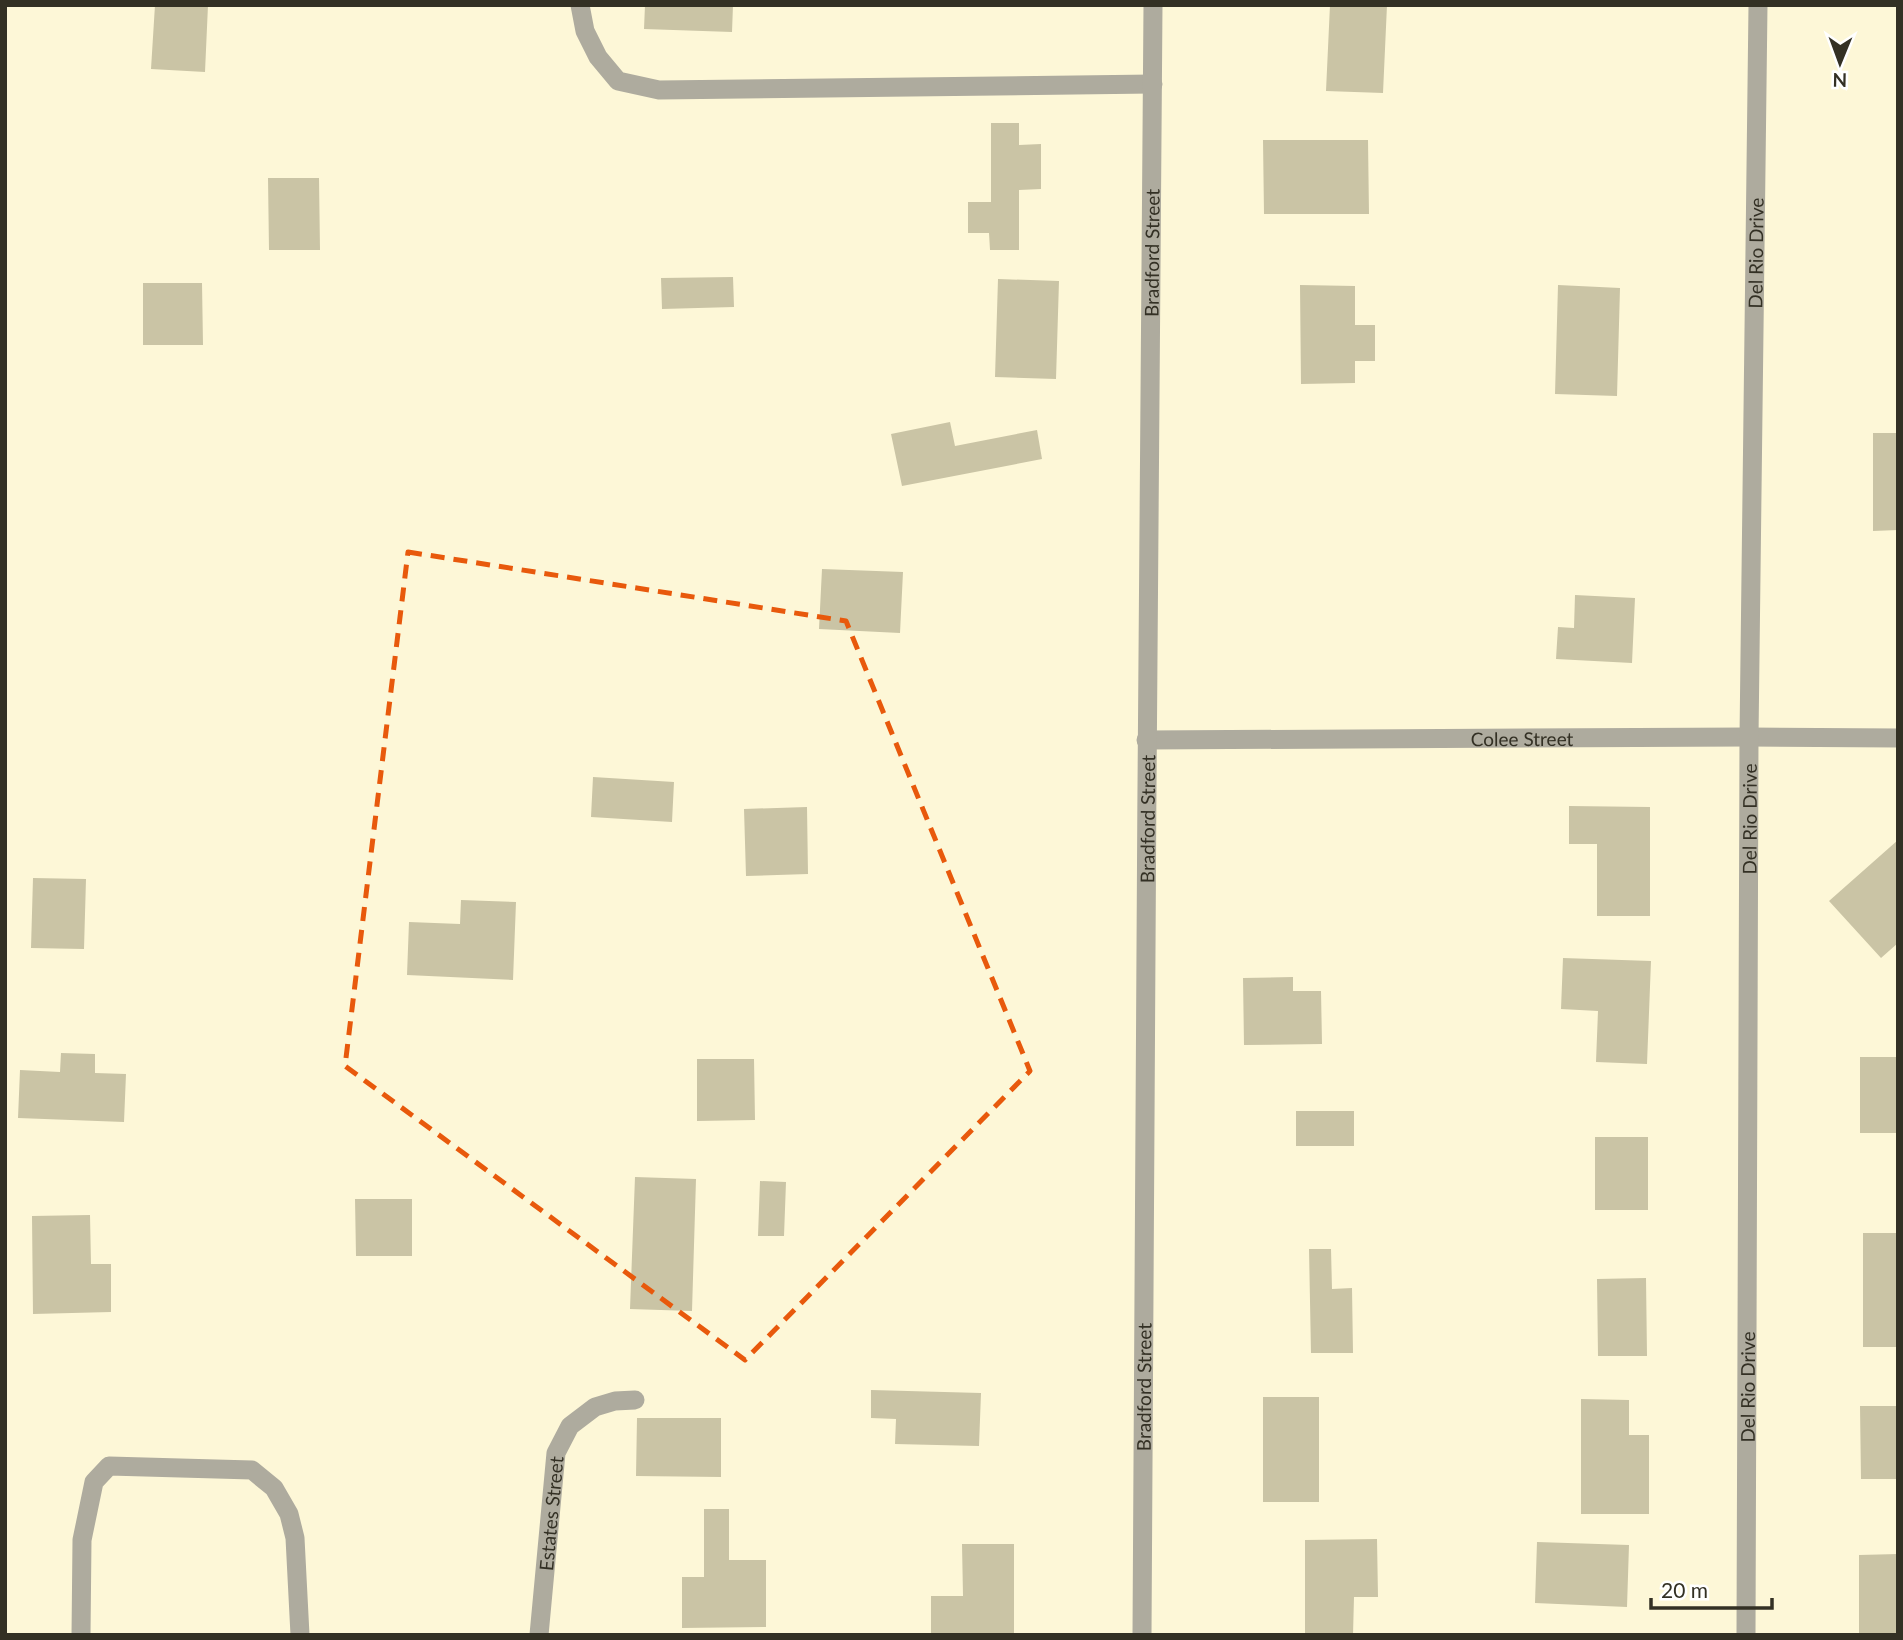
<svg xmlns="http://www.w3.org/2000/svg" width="1903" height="1640" font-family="Lato,sans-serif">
  <rect width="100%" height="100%" fill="#fdf7d7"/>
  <path fill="#cac4a5" d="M155,5h53l-3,67 -54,-3z
    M645,5h88l-1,27 -88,-3z
    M1330,5h57l-4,88 -57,-2z
    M991,123h28v22l22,-1v45l-22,1v60h-29l-1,-17h-21v-31h23z
    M1263,140h105l1,74h-105z
    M268,178h51l1,72h-51z
    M733,277l1,30 -72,2 -1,-31z
    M998,279l61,2 -3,98 -61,-2z
    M143,283h59l1,62h-60z
    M1300,285l55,1v39h20v36h-20v22l-54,1z
    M1558,285l62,3 -3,108 -62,-2z
    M950,422l5,24 82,-16 5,29 -140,27 -11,-52z
    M1873,433h25v97l-25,1z
    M822,569l81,3 -3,61 -81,-4z
    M1575,595l60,3 -3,65 -76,-4 2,-32 16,1z
    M593,777l81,5 -2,40 -81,-5z
    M1569,806l81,1v109h-53v-72h-28z
    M807,807l1,67 -62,2 -2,-67z
    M1898,840v103l-17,15 -52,-57z
    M33,878l53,1 -2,70 -53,-1z
    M461,900l55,2 -3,78 -106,-5 2,-53 51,2z
    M1563,958l88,3 -4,103 -51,-2 2,-51 -37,-2z
    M1293,977v14h28l1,53 -78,1 -1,-67z
    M61,1053l34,1v19l31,1 -2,48 -106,-4 2,-48 40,2z
    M1860,1057h38v76h-38z
    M697,1059h57l1,61 -58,1z
    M1296,1111h58v35h-58z
    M1595,1137h53v73h-53z
    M635,1177l61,2 -4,132 -62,-2z
    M760,1181l26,1 -2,54h-26z
    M355,1199h57v57h-56z
    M90,1215l1,49h20v48l-78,2 -1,-98z
    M1863,1233h35v114h-35z
    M1309,1249h22l1,40 20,-1 1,65h-42z
    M1646,1278l1,78h-49l-1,-77z
    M871,1390l110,3 -2,53 -84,-2 1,-25 -25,-1z
    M1263,1397h56v105h-56z
    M1581,1399l48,1v35h20v79h-68z
    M1860,1406h38v73h-37z
    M637,1418h84v59l-85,-1z
    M704,1509h25v51h37v67l-84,1v-51h22z
    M1377,1539l1,58h-24l-1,38h-48v-95z
    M1537,1542l92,3 -2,62 -92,-4z
    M962,1544h52v91h-83v-39h32z
    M1898,1554v81h-39v-80z"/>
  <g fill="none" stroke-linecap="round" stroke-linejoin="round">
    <path stroke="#aeab9e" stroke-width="19" d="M580,5l5,26 13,26 20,24 41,9 494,-6
      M81,1635l1,-95 12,-58 15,-16 143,4 22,18 15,26 6,24 5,97"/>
    <g stroke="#aeab9e" stroke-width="19">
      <path id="s1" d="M1146,740l603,-3 149,1"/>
      <path id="s2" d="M539,1635l17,-182 14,-27 25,-19 20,-6 20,-1"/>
      <path id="s3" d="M1142,1635c2,-543 7,-1087 11,-1630"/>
      <path id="s4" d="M1746,1635l3,-898 9,-732"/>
    </g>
  </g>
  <path fill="none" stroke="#e8590c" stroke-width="5" stroke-dasharray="14 9" stroke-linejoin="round" d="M408,552l438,69 184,450 -285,289 -400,-294z"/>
  <g text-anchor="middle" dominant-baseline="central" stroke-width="5" stroke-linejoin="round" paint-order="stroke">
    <g font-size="19" fill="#333024" stroke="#fff">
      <text stroke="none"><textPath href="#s3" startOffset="1382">Bradford Street</textPath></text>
      <text stroke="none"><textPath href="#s4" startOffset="1382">Del Rio Drive</textPath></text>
      <text stroke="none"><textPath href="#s1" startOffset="376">Colee Street</textPath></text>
      <text stroke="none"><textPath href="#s3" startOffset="816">Bradford Street</textPath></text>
      <text stroke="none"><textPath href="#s4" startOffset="816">Del Rio Drive</textPath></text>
      <text stroke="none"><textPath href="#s3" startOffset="248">Bradford Street</textPath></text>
      <text stroke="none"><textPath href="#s4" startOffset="248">Del Rio Drive</textPath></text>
      <text stroke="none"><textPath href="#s2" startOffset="122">Estates Street</textPath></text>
    </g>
  </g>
  <rect width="1903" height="1640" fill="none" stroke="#333024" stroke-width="14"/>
  <g transform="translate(1840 63) rotate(181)" stroke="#ffffff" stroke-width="5" paint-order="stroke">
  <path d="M0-5L12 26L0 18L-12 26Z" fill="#333024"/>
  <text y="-10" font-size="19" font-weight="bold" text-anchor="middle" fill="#333024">N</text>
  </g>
  <path d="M1651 1598v10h121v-10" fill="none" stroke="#333024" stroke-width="3.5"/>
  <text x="1661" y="1598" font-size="21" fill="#333024" stroke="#ffffff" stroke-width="5" paint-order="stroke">20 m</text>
</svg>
